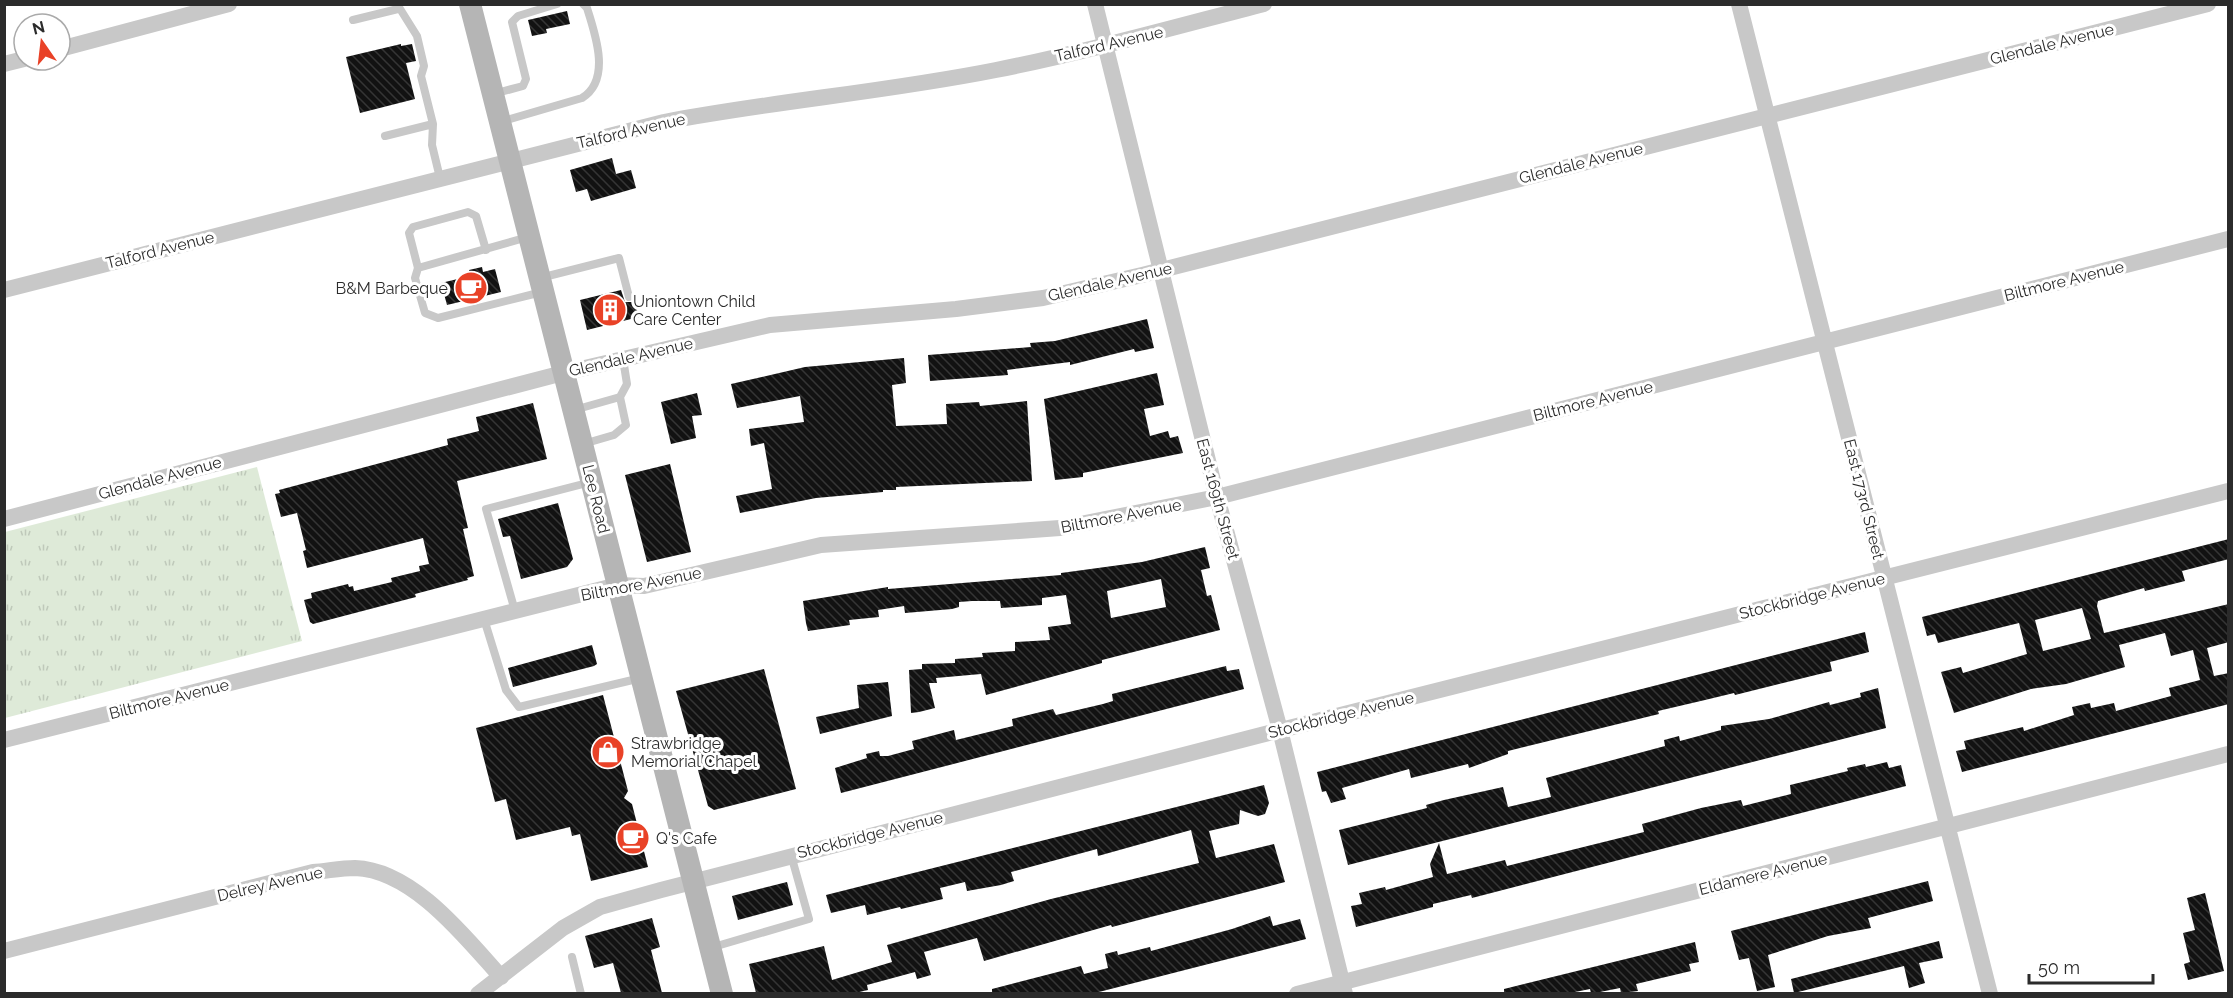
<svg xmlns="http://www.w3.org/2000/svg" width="2233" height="998" font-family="Raleway,sans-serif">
  <defs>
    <pattern id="grass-tufts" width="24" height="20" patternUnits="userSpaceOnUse" patternTransform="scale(1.5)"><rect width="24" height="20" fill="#deead8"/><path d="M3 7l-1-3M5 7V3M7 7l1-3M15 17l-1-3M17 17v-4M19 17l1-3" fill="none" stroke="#bfc9ba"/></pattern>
    <pattern id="building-back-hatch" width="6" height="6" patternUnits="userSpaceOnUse" patternTransform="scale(1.5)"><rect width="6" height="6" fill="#121212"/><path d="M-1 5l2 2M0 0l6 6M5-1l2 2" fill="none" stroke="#353535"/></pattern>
  </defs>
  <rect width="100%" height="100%" fill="#fff"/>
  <path fill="url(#grass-tufts)" d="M257,467l45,174 -297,77v-186z"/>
  <path fill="url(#building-back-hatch)" fill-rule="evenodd" d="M567,11l3,13 -24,5 1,4 -15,3 -4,-16z
    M401,44v2l11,-2 4,17 -10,2 9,36 -55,14 -14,-56z
    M612,158l4,16 15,-4 5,18 -45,13 -4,-12 -11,3 -6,-22z
    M482,267l1,5 12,-3 6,23 -54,13 -6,-22 29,-7 -1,-6z
    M621,290l4,12h10l4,15 -52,13 -7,-30z
    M1147,319l7,29 -19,4 -1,-3 -64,16v-3l-63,8 1,5 -78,6 -2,-26 103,-8 -1,-4 25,-2z
    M904,358l2,25 -14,2 4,41 51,-2 -1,-20 33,-2 1,4 47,-5 5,80 -136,6v3h-13v2l-67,6 -76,15 -4,-17 36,-7 -8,-46 -13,3 -2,-17 55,-7 -4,-26 -63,12 -6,-24 74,-17z
    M1157,373l7,32 -20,4 6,27 18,-5 2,7 8,-2 5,17 -100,20v4l-28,3 -11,-81z
    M697,393l5,22 -10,1 4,22 -25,6 -10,-42z
    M533,403l14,56 -90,22 11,47 -5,1 11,47 -7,2 1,2 -53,14 1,3 -103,27 -3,-2 -6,-22 8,-2 -1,-5 37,-9 1,3 4,-1 1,5 38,-9 -1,-4 29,-7 -1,-5 10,-2 -6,-26 -116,30 -4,-17 3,-1 -9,-37 -16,4 -6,-23 5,-1 -1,-3 169,-45 -1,-6 32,-8 -3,-14z
    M670,464l21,88 -44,10 -22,-87z
    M558,503l15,56 -6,8 -46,12 -11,-43 -7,1 -5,-18z
    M2229,539v20l-47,12 3,10 -40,10 -1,-3 -46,13 -1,5 7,27 125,-29v38l-22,6 7,28 15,-3v31l-267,68 -6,-21 10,-2 -2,-8 59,-14 1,4 50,-16 -2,-8 18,-4 1,5 23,-5 2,8 55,-15 -2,-8 31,-8 -7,-30 -22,6 -6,-23 -46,12 6,22 -59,17 -35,5 -77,24 -13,-41 20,-5 2,6 64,-19 -8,-31 -81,20 -3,-9 -8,2 -5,-19zM2082,608l9,31 -48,12 -8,-31z
    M1205,547l5,21 -9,2 6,26 4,-1 9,35 -118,30v3l-116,32 -5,-21 -45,4 1,5h-8l6,25 -16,4 -8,1 -2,-43 13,-1v-5l33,-1v-4l28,-2 -1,-4 33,-2v-9l35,-2 -2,-13 23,-3 -5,-29 -24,3v7l-41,3 -1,-7h-28l-13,1v5l-7,2 -47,4 -1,-7 -26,4 1,7 -30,3 1,5 -42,6 -2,-8 -3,-22 85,-14v2l173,-14v-2l81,-11zM1161,579l5,28 -55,11 -4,-27z
    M1865,632l4,20 -39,10 2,9 -97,24 -1,-2 -29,7 -47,11 1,3 -151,37v3l-39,14 -1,-4 -57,14 -2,-9 -67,19 4,11 -15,4 -5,-12 -4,1 -5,-20z
    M592,645l5,19 -3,2 -81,21 -5,-19z
    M1226,666l1,5 12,-2 5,20 -403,104 -6,-25 32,-10 -1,-4 13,-3 1,5h8l26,-7 -2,-8 42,-11 2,10 57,-14 -1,-7 41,-10 3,6 47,-11 10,-3 -1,-7z
    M764,669l32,120 -82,21 -6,-4 -32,-115z
    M888,682l4,34 -72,18 -4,-17 43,-9 -2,-23z
    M1878,688l8,40 -538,137 -9,-35 88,-22 -1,-3 18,-5 59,-13 5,20 43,-10 -5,-19 119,-32 -1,-6 15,-4 1,5 41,-11v-4l48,-7 60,-17 1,3 31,-8 -1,-4z
    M603,695l25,96 -4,7 8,6 16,63 -57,14 -11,-47 -8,2 -2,-9 -54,13 -10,-41 -11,3 -19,-74z
    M1887,762l2,6 12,-3 5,21 -434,112 -1,-3 -38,9v3l-77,20 -5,-21 11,-2 -3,-11 26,-6 1,3 47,-13 -3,-13 9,-21 8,31 58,-14 2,6 137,-34 -2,-8 59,-16 40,-8 2,6 48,-12 -1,-9 58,-14 -1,-3 18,-4 1,3z
    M1264,785l5,18 -4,11 -7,2 -18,-6 -1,14 -30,7 7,27 58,-14 11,38 -173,45 -1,-2 -127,36 -7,-23 -38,10 -15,4 7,23 -14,4 -2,-7 -48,13 1,5 -13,3h-99l-7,-29 75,-18 8,34 60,-18 -5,-17 164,-46 148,-36 -8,-33 -93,26 -1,-7 -86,23 3,9 -13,4 -34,6 -2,-9 -25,6 3,11 -42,10 -1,-2 -33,8 -2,-10 -34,8 -5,-18z
    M1928,881l5,20 -65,17 3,10 -43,8 -60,19 7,32 -18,4 -8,-33 -10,2 -8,-29z
    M787,882l6,23 -55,15 -6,-24z
    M2205,893l19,78 -36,9 -4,-16 6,-2 -7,-29 12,-3 -8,-32z
    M1270,916l3,10 27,-7 6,20 -211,54h-103v-4l89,-23 3,8 24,-6 -3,-14 12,-3 1,4 32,-8 1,4 81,-22z
    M652,918l8,29 -9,3 11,43h-41l-8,-30 -19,5 -9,-32z
    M1939,941l4,17 -24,5 6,20 -16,5 -5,-22 -110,27 -3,-14z
    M1695,942l4,20 -10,2 2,7 -55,13 2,7 -17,2 -1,-5 -25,5h-4l-1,-4 -20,4h-66v-4z"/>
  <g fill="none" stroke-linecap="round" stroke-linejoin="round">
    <path stroke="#c8c8c8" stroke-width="8" d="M397,4l20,32 7,30 -3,10 12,48 -1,21 8,33
      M353,20l45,-11
      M493,94l30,-8 3,-7 -14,-57 6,-6 39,-12
      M500,122l82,-24c29,-18 14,-62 5,-90l-4,-4
      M385,136l48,-12
      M528,237l-110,31 -3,10 10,35 13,5 104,-26
      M418,268l-9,-35 4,-6 55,-15 8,4 10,34
      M540,278l79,-20 10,39
      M574,410l46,-13
      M583,444l31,-9 12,-10 -6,-28 7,-13 -4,-25
      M515,611l-29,-102 105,-27
      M484,619l22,71 13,17 122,-29
      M710,948l99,-29 -18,-64
      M572,957l9,37"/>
    <path stroke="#c8c8c8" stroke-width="16" d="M1095,4l122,493 63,233 65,264
      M1739,4l251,990
      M60,49l169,-45
      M4,64l20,-5
      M4,290l660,-168c110,-21 222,-30 332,-52 90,-18 179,-43 268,-66
      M4,519l559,-146 207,-48 186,-16 87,-11 99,-23 1066,-271
      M4,740l614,-155 26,1 177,-41 239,-17 157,-31 1011,-258
      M4,951l309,-79c14,-1 28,-4 42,-4 58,2 110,69 146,109
      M478,994l85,-66 37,-21 61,-17 600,-155 967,-244
      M1297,994l931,-240"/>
    <path stroke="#b5b5b5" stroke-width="22" d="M470,4l252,990"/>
  </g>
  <defs>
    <g id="cafe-disc" transform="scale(1.725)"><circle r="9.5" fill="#e94227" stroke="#fff"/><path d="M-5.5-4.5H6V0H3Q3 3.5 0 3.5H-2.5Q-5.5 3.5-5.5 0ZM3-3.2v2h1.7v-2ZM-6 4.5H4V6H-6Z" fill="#fff"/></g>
    <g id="building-disc" transform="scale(1.725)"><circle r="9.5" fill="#e94227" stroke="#fff"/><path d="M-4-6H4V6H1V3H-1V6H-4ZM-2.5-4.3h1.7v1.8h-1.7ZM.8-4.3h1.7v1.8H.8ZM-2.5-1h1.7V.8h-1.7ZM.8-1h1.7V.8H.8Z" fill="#fff"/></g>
    <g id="shop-disc" transform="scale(1.725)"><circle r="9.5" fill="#e94227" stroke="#fff"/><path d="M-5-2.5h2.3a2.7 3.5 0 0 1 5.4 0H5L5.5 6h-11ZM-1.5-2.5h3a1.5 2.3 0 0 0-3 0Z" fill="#fff"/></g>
  </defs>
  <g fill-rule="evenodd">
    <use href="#cafe-disc" x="471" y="288"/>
    <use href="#building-disc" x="610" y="310"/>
    <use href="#shop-disc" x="608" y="752"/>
    <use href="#cafe-disc" x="633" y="838"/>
  </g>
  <g text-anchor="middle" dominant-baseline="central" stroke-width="6" stroke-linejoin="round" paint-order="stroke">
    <g font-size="16" fill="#2b2b2b" stroke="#fff">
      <text transform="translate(1109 44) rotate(-13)">Talford Avenue</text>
      <text transform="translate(2052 44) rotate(-14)">Glendale Avenue</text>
      <text transform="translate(631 131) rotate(-13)">Talford Avenue</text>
      <text transform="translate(1581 163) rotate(-14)">Glendale Avenue</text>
      <text transform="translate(160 250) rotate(-14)">Talford Avenue</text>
      <text transform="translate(2064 281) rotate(-14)">Biltmore Avenue</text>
      <text transform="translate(1110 282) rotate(-13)">Glendale Avenue</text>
      <text transform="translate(631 357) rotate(-13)">Glendale Avenue</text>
      <text transform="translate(1593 401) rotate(-14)">Biltmore Avenue</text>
      <text transform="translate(160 478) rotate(-15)">Glendale Avenue</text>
      <text transform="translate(596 499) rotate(76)">Lee Road</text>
      <text transform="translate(1218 499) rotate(75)">East 169th Street</text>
      <text transform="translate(1864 499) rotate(76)">East 173rd Street</text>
      <text transform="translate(1121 516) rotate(-11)">Biltmore Avenue</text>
      <text transform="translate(641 584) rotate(-11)">Biltmore Avenue</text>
      <text transform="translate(1812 596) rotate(-14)">Stockbridge Avenue</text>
      <text transform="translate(169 699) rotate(-14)">Biltmore Avenue</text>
      <text transform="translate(1341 715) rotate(-14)">Stockbridge Avenue</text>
      <text transform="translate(870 835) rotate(-14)">Stockbridge Avenue</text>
      <text transform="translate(1763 874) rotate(-14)">Eldamere Avenue</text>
      <text transform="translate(270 884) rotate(-13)">Delrey Avenue</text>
    </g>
    <g font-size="16" fill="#2b2b2b" stroke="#fff" text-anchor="start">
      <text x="448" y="288" text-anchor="end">B&amp;M Barbeque</text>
      <text x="633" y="301">Uniontown Child<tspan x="633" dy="18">Care Center</tspan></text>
      <text x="631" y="743">Strawbridge<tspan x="631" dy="18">Memorial Chapel</tspan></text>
      <text x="656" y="838">Q's Cafe</text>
    </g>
  </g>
  <rect width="2233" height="998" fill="none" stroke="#2b2b2b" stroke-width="12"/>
  <g transform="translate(42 42) rotate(346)"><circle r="28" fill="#ffffff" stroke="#aaaaaa" stroke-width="1.5"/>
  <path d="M0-4.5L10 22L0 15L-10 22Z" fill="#e94227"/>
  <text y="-9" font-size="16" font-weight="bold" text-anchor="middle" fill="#2b2b2b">N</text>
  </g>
  <path d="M2029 974v9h124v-9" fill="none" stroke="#2b2b2b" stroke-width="3"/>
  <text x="2038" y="974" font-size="18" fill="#2b2b2b" stroke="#ffffff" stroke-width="4.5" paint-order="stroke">50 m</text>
</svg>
